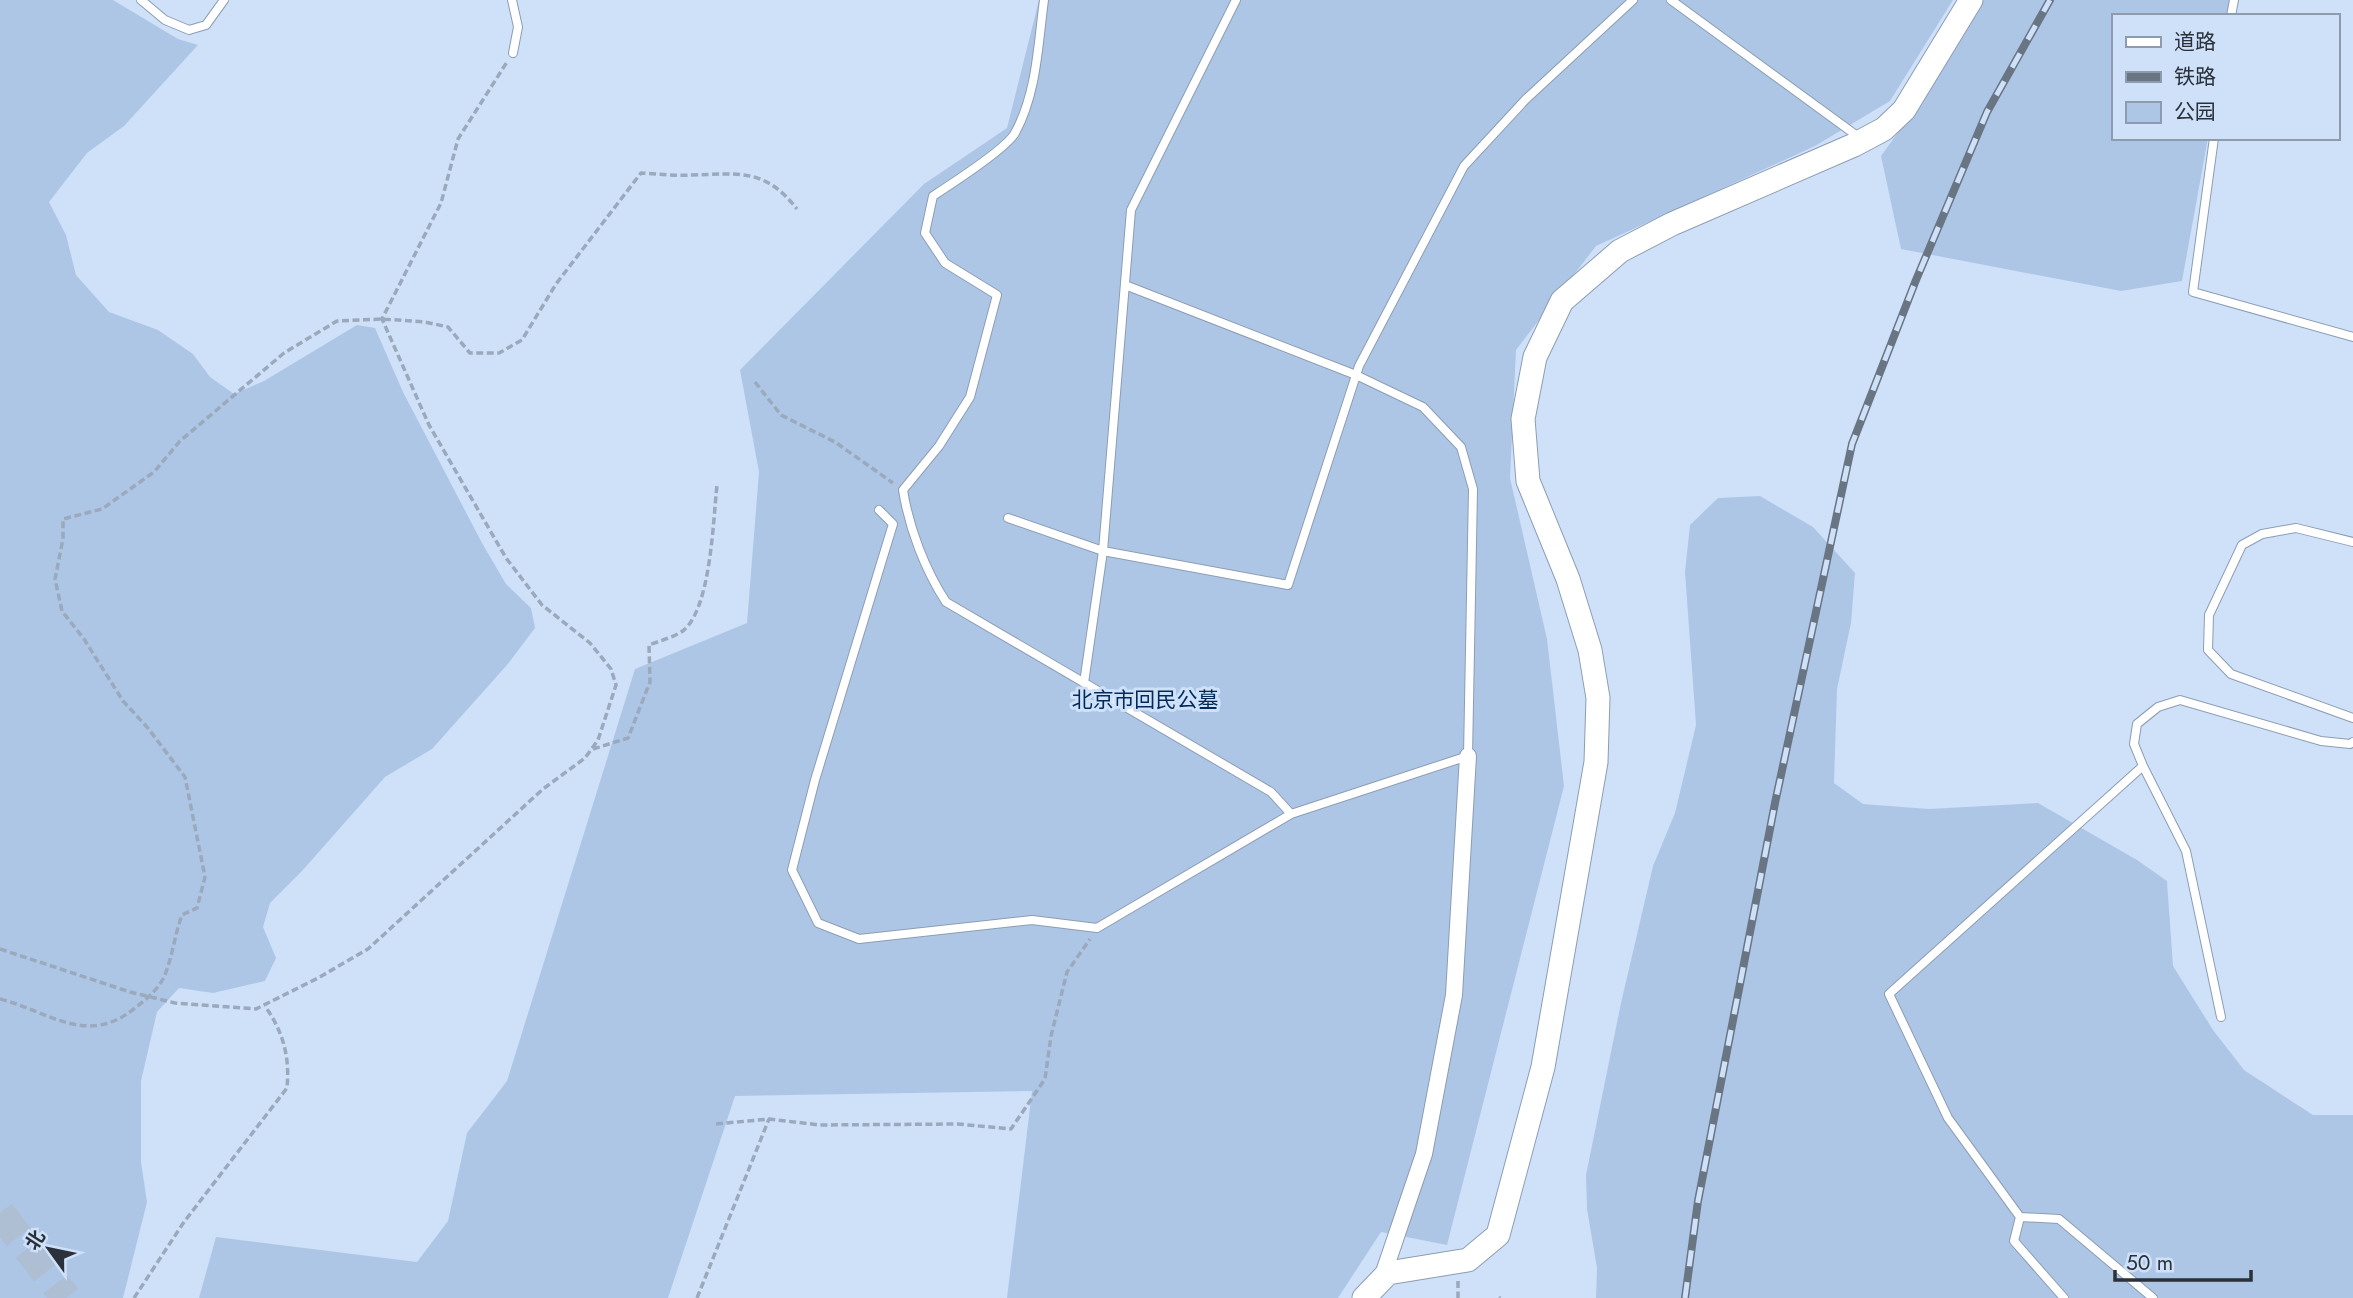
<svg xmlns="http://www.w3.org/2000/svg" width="2353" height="1298" font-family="Jost,'Noto Sans SC',sans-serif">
  <rect width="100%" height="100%" fill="#cfe1f9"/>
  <path fill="#aec6e6" d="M0,0h113l65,39 20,6 -74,81 -37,27 -38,49 17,33 10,40 33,37 49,18 35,24 17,23 24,17 30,-13 93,-56 18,3 28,64 79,151 24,41 25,24 4,20 -28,37 -75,84 -47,28 -83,94 -32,32 -7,24 13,31 -11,23 -52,12 -34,-5 -22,24 -16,69v81l6,40 -24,96h-123z
    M1039,0h914l-63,101 -75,45 -219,100 -80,104 -6,128 37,161 17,147 -117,459 -66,-13 -43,66h-331l25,-207 -297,5 -67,202h-469l17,-61 201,25 31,-41 19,-88 40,-52 128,-412 112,-46 12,-151 -19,-102 184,-186 83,-56z
    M1983,0h251l-3,16h-118v122h95l-26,143 -61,10 -220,-42 -20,-93 37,-51z
    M1760,496l53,31 42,46 -4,50 -14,66 -3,94 29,21 66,5 109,-6 99,57 30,21 6,85 40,64 31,40 69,45h40v183h-757l1,-30 -10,-59 -1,-34 35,-172 32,-137 22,-53 21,-88 -11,-153 5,-47 28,-27z"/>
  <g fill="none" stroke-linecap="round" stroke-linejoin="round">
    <path stroke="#aebed3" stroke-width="30" stroke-dasharray="30 15" stroke-linecap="butt" d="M0,1213l66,85"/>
    <g stroke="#8c9db3" stroke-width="10">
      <path id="lane" d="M141,0l24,20 24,10 17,-5 18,-25
        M512,0l6,27 -5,26
        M1671,0l189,138
        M2231,16l3,-16
        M2214,138l-21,154 160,45
        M1125,285l231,90 67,32 38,40 12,42 -5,267 -177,58
        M879,510l14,14 -78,256 -23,90 26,53 41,16 173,-19 65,8 194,-114 -20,-22 -325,-190c-21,-32 -37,-74 -43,-112l36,-44 31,-49 27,-102 -52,-32 -20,-30 8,-37c17,-11 74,-48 82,-63 22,-40 23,-89 29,-133
        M1008,518l95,33 185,34 71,-219 105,-200 62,-67 107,-99
        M2353,542l-57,-14 -34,6 -20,11 -33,70 -1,35 23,24 122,44
        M1084,683l19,-132 28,-341 105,-210
        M2143,766l-9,-22 3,-20 21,-17 22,-7 141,41 29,3 3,-2
        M2020,1217l-72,-99 -59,-124 254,-228 43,85 35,166
        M2064,1298l-50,-57 6,-24 39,2 94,79"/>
    </g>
    <g stroke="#8c9db3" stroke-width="18">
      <path id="street" d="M1381,1281l43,-127 30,-159 14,-239"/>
    </g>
    <g stroke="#8c9db3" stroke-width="25">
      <path id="secondary" d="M1364,1298l24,-25 80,-13 30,-25 45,-168 53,-305 2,-64 -8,-48 -22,-71 -40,-98 -5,-62 12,-62 27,-56 58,-50 52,-27 182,-79 30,-16 20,-19 67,-110"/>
    </g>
    <path stroke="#9ba9bc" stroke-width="3.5" stroke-dasharray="7 3.5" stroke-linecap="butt" d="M755,382l26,33 54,27 58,41
      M593,749l35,-11 22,-56 -1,-37c10,-4 26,-8 35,-15 27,-24 29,-109 33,-145
      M0,949l130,43 45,11 81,6 62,-31 50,-29 175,-160 42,-31 13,-18 18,-55 -5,-16 -21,-26 -48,-38 -36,-47 -77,-133 -47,-106 59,-116 17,-64 49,-77
      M0,999c50,13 87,48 135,9 12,-9 26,-21 31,-36 7,-19 9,-38 16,-57l15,-7 8,-31 -20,-100 -38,-50 -24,-26 -39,-62 -22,-28 -7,-32 8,-40v-20l39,-10 52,-37 26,-31 104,-88 53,-32 45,-2 43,3 23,5 22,26h29l23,-13 34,-56 85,-111c17,1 34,3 50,2 47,-1 73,-8 106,34
      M716,1124l53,-5 51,6 138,-1 53,5 34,-50 6,-43 16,-64 23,-33
      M1458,1281v17
      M1499,1297l1,1
      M134,1298l50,-76 103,-134c3,-32 -4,-56 -22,-82
      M697,1298l72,-179"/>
    <use href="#lane" stroke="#fff" stroke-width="8"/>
    <use href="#street" stroke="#fff" stroke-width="16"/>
    <use href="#secondary" stroke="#fff" stroke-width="23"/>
    <g stroke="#697583" stroke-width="8">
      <path id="rail" d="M1685,1298l13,-97 77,-398 77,-359 64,-164 71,-168 63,-112"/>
    </g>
    <use href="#rail" stroke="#cfe1f9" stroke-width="5" stroke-dasharray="16" stroke-linecap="butt"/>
  </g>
  <g text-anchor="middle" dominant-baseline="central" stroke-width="6" stroke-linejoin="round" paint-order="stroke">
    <g font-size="21" fill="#012a5a" stroke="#cfe1f9">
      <text x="1145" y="700">北京市回民公墓</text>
    </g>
  </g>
  <rect x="2112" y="14" width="228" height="126" fill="#cfe1f9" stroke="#8d9bad" stroke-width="2"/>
  <rect x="2126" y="37" width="35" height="10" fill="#ffffff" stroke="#8d9bad" stroke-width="2"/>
  <text x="2174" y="49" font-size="21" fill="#2a313a">道路</text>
  <rect x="2126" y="72" width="35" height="10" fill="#697583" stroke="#8d9bad" stroke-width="2"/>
  <text x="2174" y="84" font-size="21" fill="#2a313a">铁路</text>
  <rect x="2126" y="102" width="35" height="21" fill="#aec6e6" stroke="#8d9bad" stroke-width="2"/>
  <text x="2174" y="119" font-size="21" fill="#2a313a">公园</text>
  <g transform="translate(49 1249) rotate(303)" stroke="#cfe1f9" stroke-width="5" paint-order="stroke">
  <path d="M0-5L12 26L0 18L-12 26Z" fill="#2a313a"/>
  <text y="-10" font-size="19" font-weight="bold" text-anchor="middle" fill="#2a313a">北</text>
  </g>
  <path d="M2115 1270v10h136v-10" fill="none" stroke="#2a313a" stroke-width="3.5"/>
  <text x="2126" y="1270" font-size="21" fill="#2a313a" stroke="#cfe1f9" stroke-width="5" paint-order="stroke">50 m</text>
</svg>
